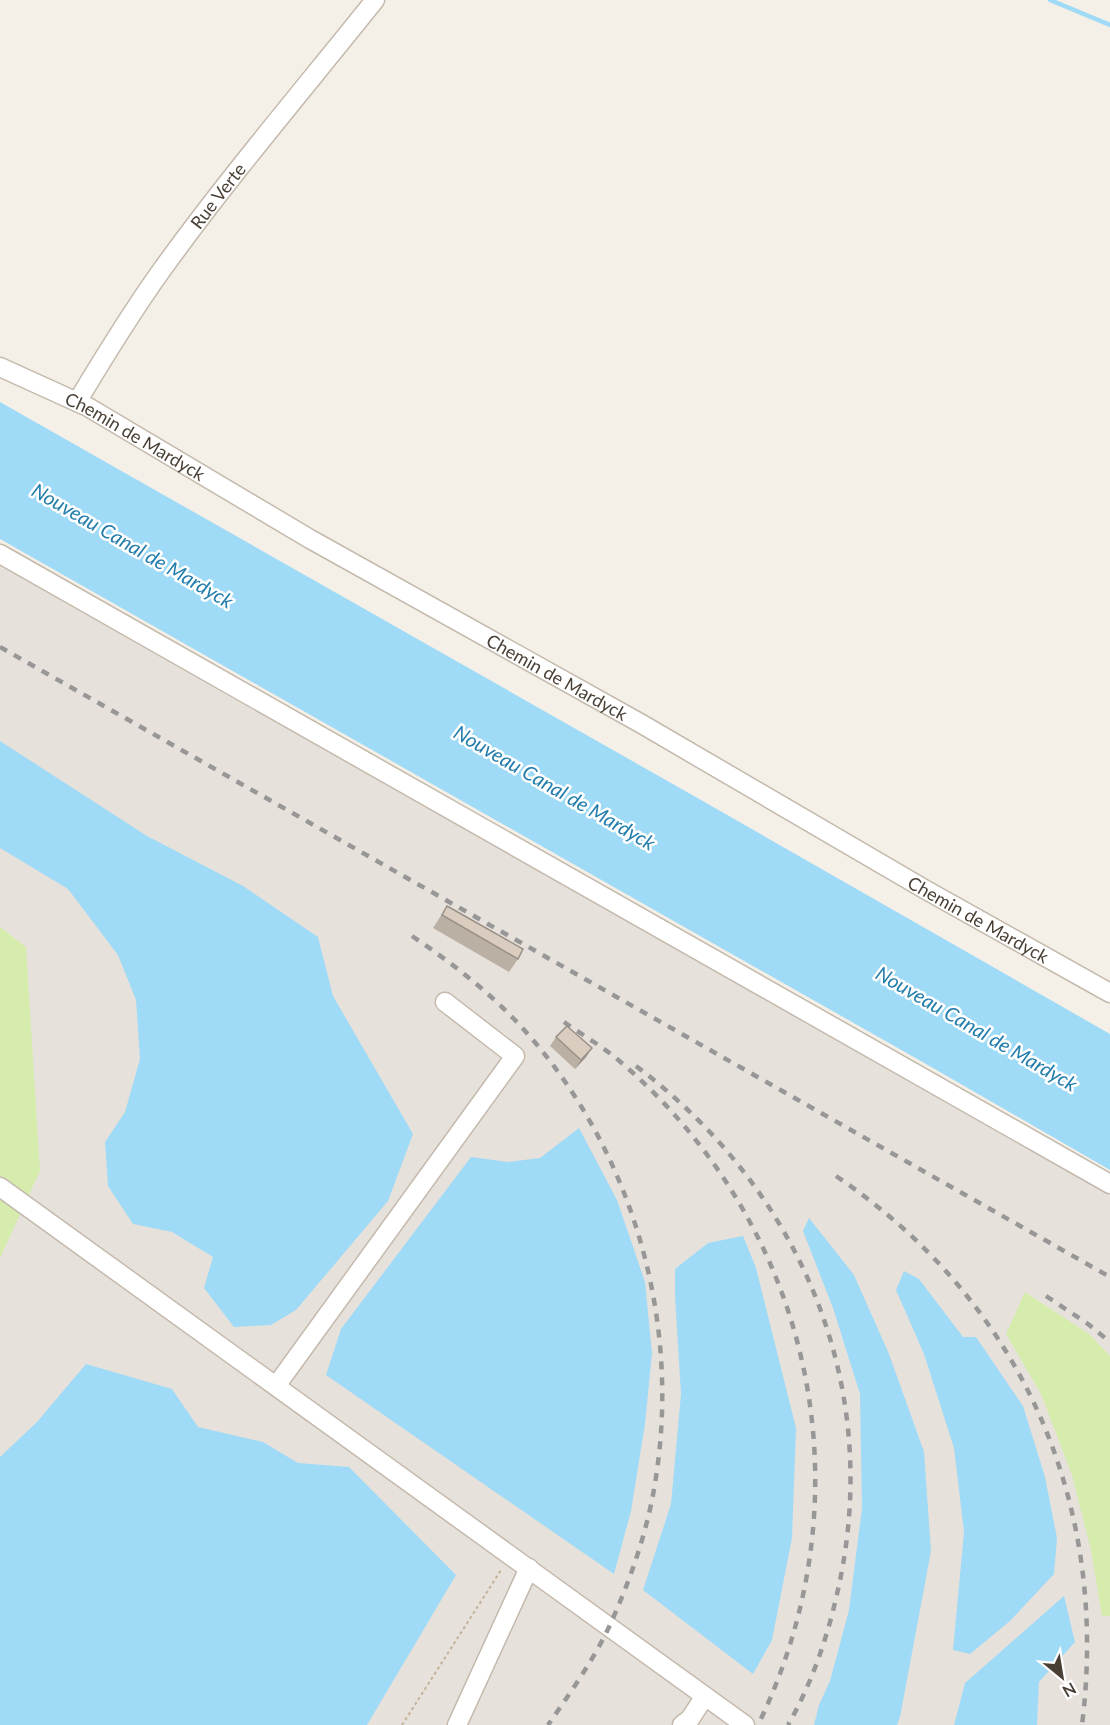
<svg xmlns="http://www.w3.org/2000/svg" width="1110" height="1725" font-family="Lato,sans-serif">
  <rect width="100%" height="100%" fill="#f5f0e7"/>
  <path fill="#e7e1dc" d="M0,566l1110,629v530h-1110z"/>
  <path fill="#d5ecad" d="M0,927l26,20 14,224 -40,87z
    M1025,1292l64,42 21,22v260h-8l-11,-66 -19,-75 -31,-81 -35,-60z"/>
  <path fill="#9fdaf6" d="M0,402l708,402 402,230v136l-184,-106 -926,-525z
    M0,741l147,95 96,50 75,51 15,59 80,138 -25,67 -92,109 -25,15 -37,2 -30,-39 9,-31 -41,-25 -39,-8 -25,-38 -3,-44 20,-30 15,-53 -4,-59 -18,-45 -50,-66 -68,-41z
    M579,1128l38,72 28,82 7,71 -7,71 -14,87 -17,63 -288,-199 15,-46 130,-172 37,5 32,-4z
    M809,1218l45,57 35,79 35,98 7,99 -31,166 -3,8h-83l5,-20 11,-24 19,-71 13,-102 -2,-114 -27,-86 -30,-77z
    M743,1236l13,32 40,160 -4,110 -20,102 -19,34 -110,-84 28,-86 10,-110 -6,-98v-27l33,-26z
    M904,1271l15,8 44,58h13l47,69 22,71 12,61 -3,36 -44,47 -40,33 -17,-4 11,-118 -10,-84 -30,-94 -28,-64z
    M86,1364l86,25 26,38 65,15 35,21 51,4 107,108 -89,150h-367v-268l37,-35z
    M1064,1596l11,46 -36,40 -2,43h-83l11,-42z"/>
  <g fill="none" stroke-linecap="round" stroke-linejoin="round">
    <path stroke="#9fdaf6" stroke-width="4.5" d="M1050,0l60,25"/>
    <g stroke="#c4b9ac" stroke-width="21">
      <g id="minor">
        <path id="s1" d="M0,367l88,40 222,132 330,184 286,167 184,103"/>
        <path id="s2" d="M77,402c27,-45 54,-89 84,-131 67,-93 142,-181 214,-271"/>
        <path d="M0,554l1110,630"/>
        <path d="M0,1187l745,538"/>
        <path d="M276,1386l239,-330 -70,-54"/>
        <path d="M457,1725l72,-157"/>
        <path d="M682,1725l8,-6 15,-23"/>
      </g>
    </g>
    <path stroke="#c4b199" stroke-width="2" stroke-dasharray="3 3" stroke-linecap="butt" d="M402,1725l99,-155"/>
    <use href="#minor" stroke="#fff" stroke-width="18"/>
    <path stroke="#979797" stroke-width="4.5" stroke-dasharray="8 8" stroke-linecap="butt" d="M0,647l1110,630
      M412,936c37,25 71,51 102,83 113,118 166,290 143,451 -7,54 -25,106 -47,155 -17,36 -40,68 -62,100
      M564,1022c17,12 36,23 52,36 197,166 255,435 142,667
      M636,1066c166,125 249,323 201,528 -10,45 -26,91 -49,131
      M836,1176c185,125 274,326 246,549
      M1046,1296l42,28 22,18"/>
  </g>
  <path fill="#bbb0a4" d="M447,906l71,53 -9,13 -76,-44z
    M556,1037l36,11 -6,9 -11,12 -25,-23z"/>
  <path fill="#999086" d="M592,1048l-6,9 -11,12 6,-9z"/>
  <path fill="#dacdbf" stroke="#999086" stroke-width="1.5" d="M447,906l76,43 -5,10 -76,-44z
    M567,1026l25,22 -11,12 -25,-23z"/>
  <g text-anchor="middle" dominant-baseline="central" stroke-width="5" stroke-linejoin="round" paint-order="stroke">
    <g font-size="18" fill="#493f35" stroke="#fff">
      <text stroke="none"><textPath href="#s2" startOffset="250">Rue Verte</textPath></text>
      <text stroke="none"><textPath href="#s1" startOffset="152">Chemin de Mardyck</textPath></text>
      <text stroke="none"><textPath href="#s1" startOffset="638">Chemin de Mardyck</textPath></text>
      <text stroke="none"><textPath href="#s1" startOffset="1124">Chemin de Mardyck</textPath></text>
    </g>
    <g font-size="20" font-style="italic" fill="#247eac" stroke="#fff">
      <text transform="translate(133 545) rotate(30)">Nouveau Canal de Mardyck</text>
      <text transform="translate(555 787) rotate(30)">Nouveau Canal de Mardyck</text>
      <text transform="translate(977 1028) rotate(30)">Nouveau Canal de Mardyck</text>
    </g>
  </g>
  <g transform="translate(1062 1677) rotate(150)" stroke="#ffffff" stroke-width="4.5" paint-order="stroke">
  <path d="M0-4.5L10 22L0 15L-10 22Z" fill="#493f35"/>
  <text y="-9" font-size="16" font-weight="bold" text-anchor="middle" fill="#493f35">N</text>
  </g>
</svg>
